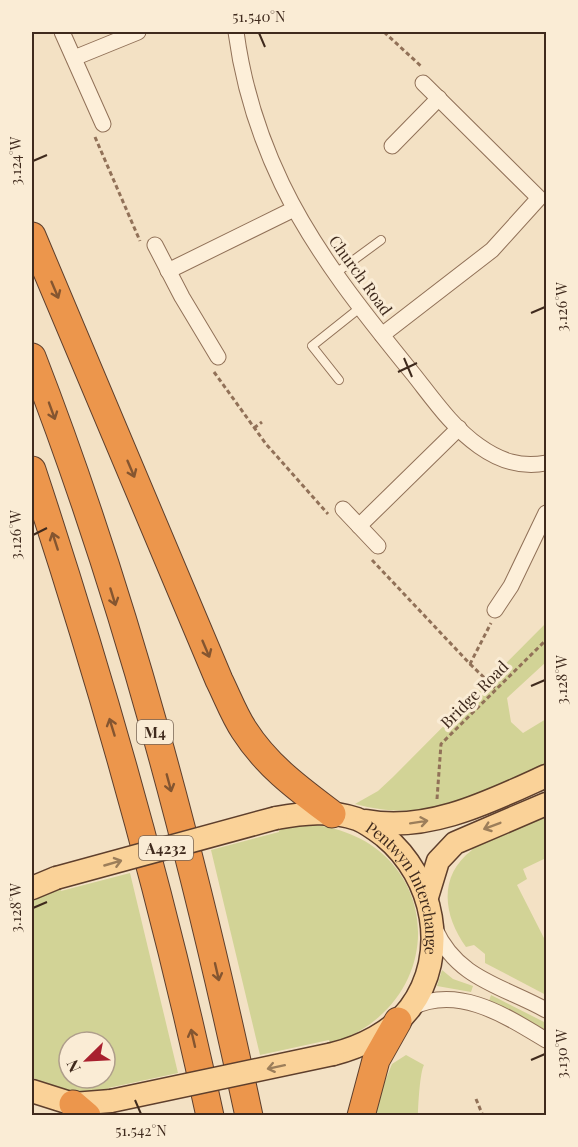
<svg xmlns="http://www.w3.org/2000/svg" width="578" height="1147" font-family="'Playfair Display',serif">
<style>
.green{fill:#d2d396;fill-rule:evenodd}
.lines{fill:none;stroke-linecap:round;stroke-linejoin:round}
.lane-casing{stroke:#917158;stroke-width:10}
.street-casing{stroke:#917158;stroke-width:17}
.primary-casing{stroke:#5e3f2c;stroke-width:25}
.highway-casing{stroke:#5e3f2c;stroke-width:29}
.path{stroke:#917158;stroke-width:3;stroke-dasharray:4.5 3;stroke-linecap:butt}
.lane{stroke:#fdefd9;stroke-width:8}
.street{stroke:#fdefd9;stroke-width:15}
.primary{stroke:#fad298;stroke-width:22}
.highway{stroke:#ec964c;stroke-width:27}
.primary-bridge-casing{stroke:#5e3f2c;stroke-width:25;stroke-linecap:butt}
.primary-bridge{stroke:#fad298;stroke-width:22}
.oneway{stroke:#845530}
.oneway2{stroke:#9c7e5a}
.ticks{fill:none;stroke:#3f2a1d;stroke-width:2}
.labels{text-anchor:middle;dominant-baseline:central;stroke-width:6;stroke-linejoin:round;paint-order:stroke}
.shield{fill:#faecd5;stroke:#776454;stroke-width:1.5}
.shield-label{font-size:15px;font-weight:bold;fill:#3f2a1d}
.street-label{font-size:16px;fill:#3f2a1d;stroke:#faecd5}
.neatline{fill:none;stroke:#3f2a1d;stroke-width:2}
.ticks-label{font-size:15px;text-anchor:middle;fill:#3f2a1d}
</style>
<rect width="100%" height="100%" fill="#f3e1c4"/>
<g class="green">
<path d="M546,623V662L507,698L511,722L523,733L546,719V765C481,795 428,824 355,804L378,791L393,777Z"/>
<path d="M546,815V858L523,869L527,879L517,885L546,942V995L485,963V954L474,945L466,947C443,915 438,876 472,850L470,846Z"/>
<path d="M316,825C445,843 454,1004 330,1044L329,1040L260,1055L211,850L279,832V829Z"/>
<path d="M130,873L178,1073L108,1088V1091C81,1093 55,1092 32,1077V901L60,888L61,891ZM69,1042H105V1078H69Z"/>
<path d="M442,970L453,979L473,986L471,992L437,986Z"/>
<path d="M491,995L546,1023V1030L489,1001Z"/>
<path d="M406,1055L424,1065C420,1071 418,1107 418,1115L371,1116L392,1064Z"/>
</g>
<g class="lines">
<g class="lane-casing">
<g id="lane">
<path d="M336,273L381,240"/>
<path d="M339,380L312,346L361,307"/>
</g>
</g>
<g class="street-casing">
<g id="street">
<path d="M62,32L103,124"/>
<path d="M236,32C243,84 259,136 282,184C315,253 366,316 414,375C433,399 453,428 479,446C500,461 521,468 546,463"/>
<path d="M74,58L138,32"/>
<path d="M392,146L439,98"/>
<path d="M155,245L182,297L218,357"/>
<path d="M168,271L294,209"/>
<path d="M382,335L492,250L539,198L423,83"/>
<path d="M343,509L378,546"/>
<path d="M359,526L459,428"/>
<path d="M495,610L511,586L546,513"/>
<path d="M435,929C457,979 503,986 546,1010"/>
<path d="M411,1008C458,984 506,1016 546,1040"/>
</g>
</g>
<g class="primary-casing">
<g id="primary">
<path id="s1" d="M276,818C303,813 331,810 357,819C367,823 376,830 384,836C434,877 450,954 410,1008C392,1032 361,1047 333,1054"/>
<path d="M366,821C428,833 491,801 546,776"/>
<path d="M32,888L56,878"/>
<path d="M427,897L438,861L455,843L546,804"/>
<path d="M32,1091L73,1104L111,1101"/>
</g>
</g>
<g class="highway-casing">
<g id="highway">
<path d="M32,236L219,680C227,696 234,715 244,730C267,766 299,789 332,814"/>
<path d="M32,357C127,602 194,859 249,1116"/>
<path d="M32,470C102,682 163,897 210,1116"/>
<path d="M73,1104L87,1116"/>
<path d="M361,1116L376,1060L398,1021"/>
</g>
</g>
<g class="path">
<path d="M384,32L422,67"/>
<path d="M95,137L140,241"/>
<path d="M214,372L266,444L328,514"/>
<path d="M254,428L262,422"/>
<path d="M372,560L470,664L491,623"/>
<path d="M470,664L496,689"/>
<path d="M437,799L441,744L546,640"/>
<path d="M476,1099L483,1116"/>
</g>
<use href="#lane" class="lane"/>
<use href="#street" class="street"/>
<use href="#primary" class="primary"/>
<use href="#highway" class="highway"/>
<g class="primary-bridge-casing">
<g id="primary-bridge">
<path d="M56,878L276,818"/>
<path d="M111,1101L333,1054"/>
</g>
</g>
<use href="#primary-bridge" class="primary-bridge"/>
</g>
<defs><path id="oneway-shaft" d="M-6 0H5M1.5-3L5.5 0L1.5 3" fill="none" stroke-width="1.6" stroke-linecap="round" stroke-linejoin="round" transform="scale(1.5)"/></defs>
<g class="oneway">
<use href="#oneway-shaft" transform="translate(55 290) rotate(67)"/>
<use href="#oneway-shaft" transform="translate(52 411) rotate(70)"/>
<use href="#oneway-shaft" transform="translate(131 469) rotate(67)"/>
<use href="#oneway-shaft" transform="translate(55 541) rotate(-108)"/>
<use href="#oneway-shaft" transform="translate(113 597) rotate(73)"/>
<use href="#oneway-shaft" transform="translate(206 649) rotate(67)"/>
<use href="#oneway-shaft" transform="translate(112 727) rotate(-107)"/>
<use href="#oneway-shaft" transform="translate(169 783) rotate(75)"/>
<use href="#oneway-shaft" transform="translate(217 972) rotate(77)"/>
<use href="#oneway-shaft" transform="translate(193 1038) rotate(-103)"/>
</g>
<g class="oneway2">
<use href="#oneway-shaft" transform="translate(419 822) rotate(-9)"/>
<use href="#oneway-shaft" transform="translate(492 826) rotate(159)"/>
<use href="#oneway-shaft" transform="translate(113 863) rotate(-16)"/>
<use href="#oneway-shaft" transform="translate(276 1067) rotate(168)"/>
</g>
<path class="ticks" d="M259,33L265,47M33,161L47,155M531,313L545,307M404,358L412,377M398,372L417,363M33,535L47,528M531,686L545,680M33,908L47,902M531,1060L545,1054M135,1100L141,1114"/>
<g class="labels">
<g class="shield">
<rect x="137" y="720" width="36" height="24" rx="4.5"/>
<rect x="139" y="836" width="54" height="24" rx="4.5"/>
</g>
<g class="shield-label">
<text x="155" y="732">M4</text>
<text x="166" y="848">A4232</text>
</g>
<g class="street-label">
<text transform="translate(361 275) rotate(54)">Church Road</text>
<text transform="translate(474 694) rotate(-45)">Bridge Road</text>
<text stroke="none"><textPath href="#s1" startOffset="171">Pentwyn Interchange</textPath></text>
</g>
</g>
<rect width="578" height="1147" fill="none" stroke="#faecd5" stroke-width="66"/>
<g transform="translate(87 1060) rotate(246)"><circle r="28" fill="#faecd5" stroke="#af9e8b" stroke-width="1.5"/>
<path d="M0-4.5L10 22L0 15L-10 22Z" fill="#a8202e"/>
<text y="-9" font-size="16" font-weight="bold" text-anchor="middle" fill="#3f2a1d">N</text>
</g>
<rect x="33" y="33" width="512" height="1081" class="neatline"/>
<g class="ticks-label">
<text x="259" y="22">51.540°N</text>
<text transform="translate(16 161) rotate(-90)" y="5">3.124°W</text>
<text transform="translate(562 307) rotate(-90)" y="5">3.126°W</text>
<text transform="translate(16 535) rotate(-90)" y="5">3.126°W</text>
<text transform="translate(562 680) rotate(-90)" y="5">3.128°W</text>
<text transform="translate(16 908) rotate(-90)" y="5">3.128°W</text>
<text transform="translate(562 1054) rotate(-90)" y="5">3.130°W</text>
<text x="141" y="1136">51.542°N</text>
</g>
</svg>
